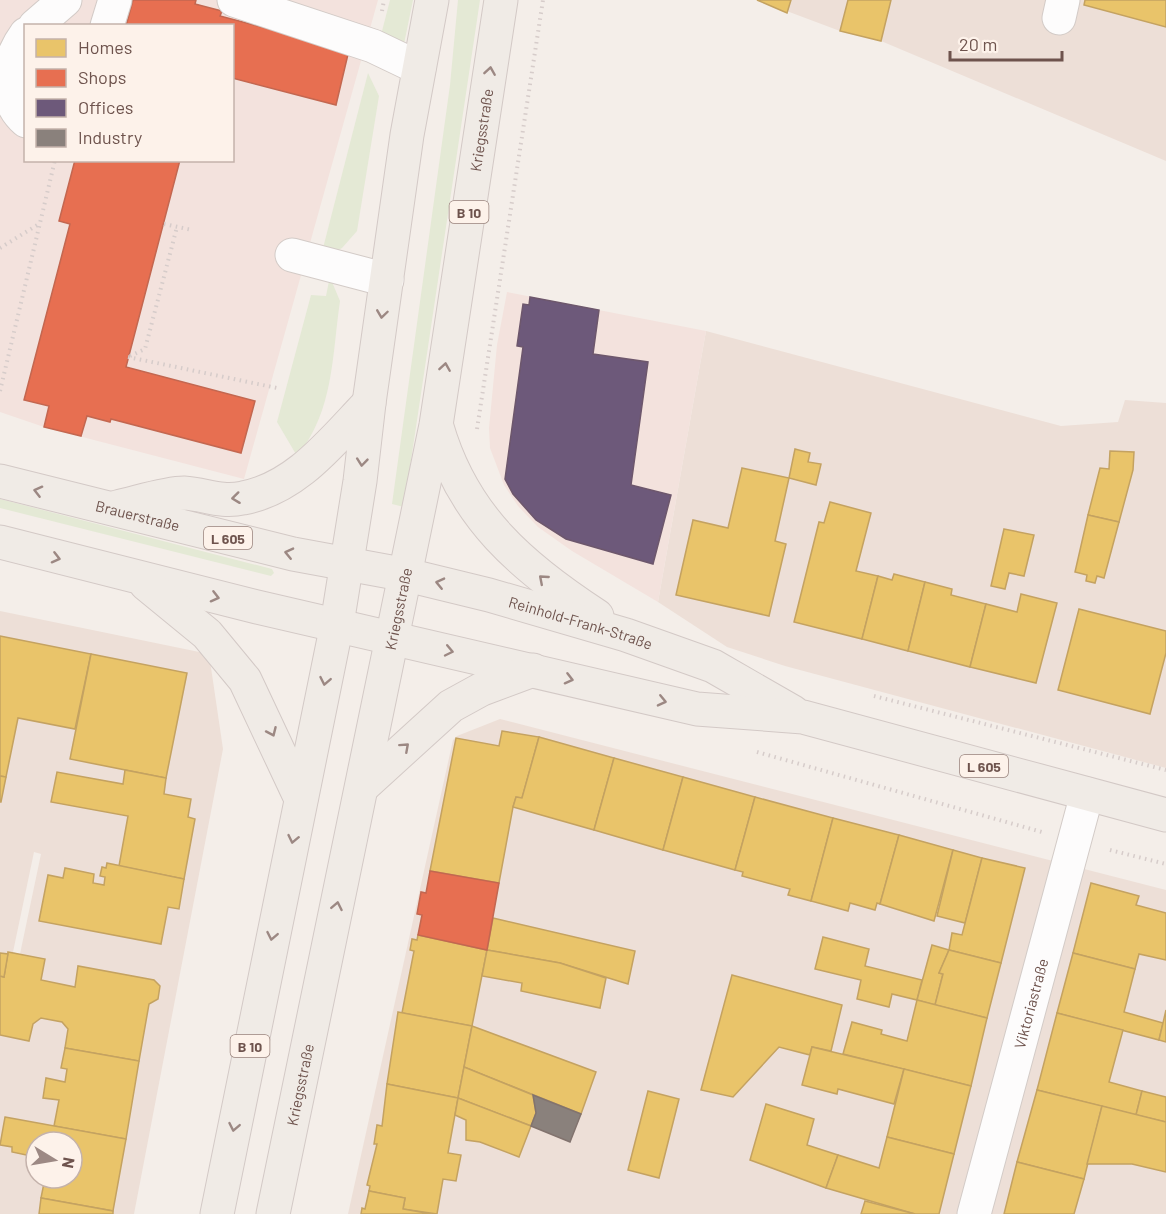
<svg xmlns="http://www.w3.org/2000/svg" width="1166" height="1214" font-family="Barlow,sans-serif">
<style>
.residential{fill:#eddfd7;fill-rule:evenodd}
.commercial{fill:#f3e2dd;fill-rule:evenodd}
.green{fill:#e4e9d5}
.homes{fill:#e9c46a;stroke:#c4a261;stroke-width:1.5}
.shops{fill:#e76f51;stroke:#c36750;stroke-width:1.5}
.offices{fill:#6d597a;stroke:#6d576c;stroke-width:1.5}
.industry{fill:#8a817c;stroke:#82736e;stroke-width:1.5}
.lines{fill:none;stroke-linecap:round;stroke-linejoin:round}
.minor-casing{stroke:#d3cbc7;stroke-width:35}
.major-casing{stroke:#d3c9c6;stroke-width:35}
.path{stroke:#d6ccca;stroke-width:4;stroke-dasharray:1.5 4.5;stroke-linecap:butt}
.minor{stroke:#fdfcfc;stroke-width:33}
.major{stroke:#f0ebe6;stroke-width:33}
.oneway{stroke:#9c8883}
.labels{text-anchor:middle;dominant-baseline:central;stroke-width:6;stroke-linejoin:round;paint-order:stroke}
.shield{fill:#fdf2ea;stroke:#99837c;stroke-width:1.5}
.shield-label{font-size:14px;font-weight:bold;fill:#6e534d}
.street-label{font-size:15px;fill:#6e534d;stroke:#fdf2ea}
</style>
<rect width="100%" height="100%" fill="#f4eee9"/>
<g class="residential">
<path d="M757,0H1166V161L881,41L840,31Z"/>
<path d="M706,331L1061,426L1118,422L1125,400L1166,403V768L785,666L727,647L658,602Z"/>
<path d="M0,611L209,654L223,749L134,1214H0ZM34,852L41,854L20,954L13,952ZM36,1142H72V1178H36Z"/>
<path d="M500,719L1166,890V1214H348L453,740L457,736Z"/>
</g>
<g class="commercial">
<path d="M0,0H378L244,479L44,427L0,412ZM26,26H232V160H26Z"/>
<path d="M507,292L706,331L658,602L572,551L538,527L518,506L504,485L490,448L489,428L497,345Z"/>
</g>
<g class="green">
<path d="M390,0H413L404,44L381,35Z"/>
<path d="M458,0H480L404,507L392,504L450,85Z"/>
<path d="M368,73L379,96L357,231L342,248L332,253L322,252Z"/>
<path d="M329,281L332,282L340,301C332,356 334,411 297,456L277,422L311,295L326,296Z"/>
<path d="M0,499L272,569L274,573L271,576L0,508Z"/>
</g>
<g class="homes">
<path d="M757,0H791L787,13Z"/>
<path d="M848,0H891L881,41L840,31Z"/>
<path d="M1085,0H1166V27L1084,5Z"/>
<path d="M795,449L810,453L808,462L821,464L816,485L789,478Z"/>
<path d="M1110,451L1134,452L1133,470L1119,522L1088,515L1100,468L1109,469Z"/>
<path d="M742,468L789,478L775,541L786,544L769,616L676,595L693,520L728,528Z"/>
<path d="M830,502L871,513L856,571L878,576L862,639L794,622L819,522L824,523Z"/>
<path d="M1088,515L1119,522L1104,578L1097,576L1095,583L1086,581L1087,575L1075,572Z"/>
<path d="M1004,529L1034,535L1024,576L1009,573L1005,589L991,586Z"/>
<path d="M894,574L925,582L908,651L862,639L878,576L892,580Z"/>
<path d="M925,582L952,589L951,595L986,604L970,667L908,651Z"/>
<path d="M1021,594L1057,603L1036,683L970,667L986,604L1017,612Z"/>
<path d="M1079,609L1166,631V653L1150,714L1058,690Z"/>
<path d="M0,636L91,654L75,729L18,718L6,777L0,776Z"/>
<path d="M91,654L187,673L166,778L70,759Z"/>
<path d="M502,731L539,737L522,798L516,797L513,807L499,883L430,871L456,738L499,746Z"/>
<path d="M539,737L614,758L594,830L513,807L516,797L522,798Z"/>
<path d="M614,758L683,777L663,850L594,830Z"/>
<path d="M125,770L166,778L164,794L191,799L188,817L195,819L184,879L119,866L128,816L51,802L57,772L123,784Z"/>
<path d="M0,776L6,777L1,802H0Z"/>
<path d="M683,777L755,797L735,870L663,850Z"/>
<path d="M755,797L833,818L811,901L788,895L790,889L742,876L743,872L735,870Z"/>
<path d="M833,818L899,835L880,904L877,903L875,910L850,903L848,911L811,901Z"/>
<path d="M899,835L953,850L934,921L880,904Z"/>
<path d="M953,850L982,858L965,923L937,916Z"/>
<path d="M982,858L1025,868L1001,963L949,950L952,933L962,935Z"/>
<path d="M107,863L184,879L179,909L168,907L161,944L39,921L48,875L63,878L65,868L94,874L93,883L104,885L105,877L100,876L102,867L106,868Z"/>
<path d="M1091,883L1139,896L1136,905L1166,913V960L1139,954L1135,969L1073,953Z"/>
<path d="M493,918L635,951L628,984L560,963L487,950Z"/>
<path d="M418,935L487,950L472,1026L402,1013L414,951L410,950L412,939L417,940Z"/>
<path d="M823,937L869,949L865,966L922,980L917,1000L892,994L889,1007L857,999L861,980L815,969Z"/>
<path d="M932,945L949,950L939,973L943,974L935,1005L917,1000Z"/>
<path d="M487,950L560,963L606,978L600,1008L521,991L522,983L482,976Z"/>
<path d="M949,950L1001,963L987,1018L935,1005L943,974L939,973Z"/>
<path d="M8,952L45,959L41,980L75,987L78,966L154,980L160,986L158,999L149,1004L139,1061L65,1048L68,1029L62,1022L41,1018L33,1024L29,1041L0,1035V976L4,977Z"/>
<path d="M0,953L8,954L4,977L0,976Z"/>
<path d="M1073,953L1135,969L1124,1012L1163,1023L1159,1040L1057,1013Z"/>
<path d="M732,975L842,1005L831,1051L812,1047L810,1055L779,1047L733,1097L701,1090Z"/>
<path d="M917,1000L987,1018L971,1086L843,1054L852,1022L882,1030L881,1034L907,1041Z"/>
<path d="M1166,1010V1042L1159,1040Z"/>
<path d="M398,1012L472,1026L458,1098L387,1084Z"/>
<path d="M1057,1013L1123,1030L1109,1082L1142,1091L1136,1115L1037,1090Z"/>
<path d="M472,1026L596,1072L581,1114L464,1067Z"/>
<path d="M812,1047L904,1069L894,1104L838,1089L837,1094L802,1085Z"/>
<path d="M65,1048L139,1061L126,1139L54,1126L59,1100L43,1098L46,1078L65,1082L67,1069L61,1068Z"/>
<path d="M464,1067L533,1095L536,1113L531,1126L458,1098Z"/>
<path d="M904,1069L971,1086L954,1154L887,1137Z"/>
<path d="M387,1084L458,1098L448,1153L461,1155L456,1181L443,1179L437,1214L403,1209L405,1198L369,1191L370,1186L367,1185L377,1144H374L377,1125L382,1126Z"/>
<path d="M1037,1090L1102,1106L1084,1179L1017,1162Z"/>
<path d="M648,1091L679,1099L659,1178L628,1170Z"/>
<path d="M1142,1091L1166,1097V1122L1136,1115Z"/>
<path d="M458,1098L531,1126L519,1157L480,1142L466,1140V1120L455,1115Z"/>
<path d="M766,1104L814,1119L807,1145L838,1155L826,1188L750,1160Z"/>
<path d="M1102,1106L1166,1122V1172L1132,1164H1087Z"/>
<path d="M5,1117L126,1139L113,1211L41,1198L45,1178H72V1142H36V1157L12,1152V1147L0,1145Z"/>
<path d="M887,1137L954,1154L939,1214H915L826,1188L838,1155L879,1168Z"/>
<path d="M1017,1162L1084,1179L1074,1214H1004Z"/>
<path d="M369,1191L405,1198L403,1209L431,1214H361L362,1208L365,1209Z"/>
<path d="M41,1198L113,1211V1214H39Z"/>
<path d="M865,1201L915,1214H861Z"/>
</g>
<g class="shops">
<path d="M133,0H196L195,4L222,11L220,16L349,50L336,105L232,78V26H126Z"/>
<path d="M75,160H180L126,367L255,401L241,453L111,419L110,422L87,416L81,436L44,427L49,406L24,400L70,224L59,221Z"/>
<path d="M430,871L499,883L487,950L418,935L422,915L417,914L421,892L426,893Z"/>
</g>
<path class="offices" d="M530,297L599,310L593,354L648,362L631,485L671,495L653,564L566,539L536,520L513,494L505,479L523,347L517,346L523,304L529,305Z"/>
<path class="industry" d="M533,1095L581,1114L570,1142L531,1126L536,1113Z"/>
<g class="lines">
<g class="minor-casing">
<g id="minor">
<path d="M234,0L373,46L419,68"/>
<path d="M1059,18L1063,0"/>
<path d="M35,26L65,0"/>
<path d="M107,26L115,0"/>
<path d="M26,34C7,60 0,98 26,121"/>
<path d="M292,255L387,280"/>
<path id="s1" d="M974,1214L1087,794"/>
</g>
</g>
<g class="major-casing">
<g id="major">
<path d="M437,427C463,517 522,567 597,616"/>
<path id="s2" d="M0,481L293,554L407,575L489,595L626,635L713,666L793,712"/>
<path d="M117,507C136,503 165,493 184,493C205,494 220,503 243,498C297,488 332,441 369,403"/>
<path d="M0,542L257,607L697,709L803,717L1166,815"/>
<path d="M146,584L207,634L245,680L301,799"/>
<path d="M362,787L451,706L482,689L533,670"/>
<path d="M217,1214L337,624L360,481L369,403L407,135L432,0"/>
<path id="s3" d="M273,1214L436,425L501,0"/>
</g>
</g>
<g class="path">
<path d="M382,11L384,0"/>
<path d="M164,224L192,230"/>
<path d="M0,248L39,224"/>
<path d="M130,356L145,349L177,227"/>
<path d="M128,357L277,388"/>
<path d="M0,391L55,160"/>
<path d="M477,429L543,0"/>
<path d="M874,696L1166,770"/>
<path d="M757,752L1042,832"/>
<path d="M1110,850L1166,864"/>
</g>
<use href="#minor" class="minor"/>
<use href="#major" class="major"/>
</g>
<defs><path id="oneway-chevron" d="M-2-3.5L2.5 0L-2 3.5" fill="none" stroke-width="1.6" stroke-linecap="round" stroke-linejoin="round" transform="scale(1.5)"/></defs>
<g class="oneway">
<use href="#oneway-chevron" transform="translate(490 71) rotate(-81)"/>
<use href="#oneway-chevron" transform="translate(382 314) rotate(98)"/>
<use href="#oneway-chevron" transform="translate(445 367) rotate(-81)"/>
<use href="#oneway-chevron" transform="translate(362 462) rotate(96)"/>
<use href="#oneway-chevron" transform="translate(38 491) rotate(-166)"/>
<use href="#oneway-chevron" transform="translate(236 498) rotate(173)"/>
<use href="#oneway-chevron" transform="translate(289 553) rotate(-167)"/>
<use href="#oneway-chevron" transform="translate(56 558) rotate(14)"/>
<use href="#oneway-chevron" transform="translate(543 579) rotate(-139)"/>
<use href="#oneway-chevron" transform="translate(440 583) rotate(-167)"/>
<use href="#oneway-chevron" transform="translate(215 597) rotate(14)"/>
<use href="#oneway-chevron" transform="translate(449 651) rotate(12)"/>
<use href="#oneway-chevron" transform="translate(569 679) rotate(14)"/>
<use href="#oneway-chevron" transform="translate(325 681) rotate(101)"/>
<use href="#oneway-chevron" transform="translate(662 701) rotate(13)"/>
<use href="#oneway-chevron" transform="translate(272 732) rotate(66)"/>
<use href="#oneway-chevron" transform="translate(405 747) rotate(-42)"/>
<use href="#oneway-chevron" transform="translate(293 839) rotate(102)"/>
<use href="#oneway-chevron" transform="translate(337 906) rotate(-79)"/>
<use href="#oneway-chevron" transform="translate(272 936) rotate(101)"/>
<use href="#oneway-chevron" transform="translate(234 1127) rotate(101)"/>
</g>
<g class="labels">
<g class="shield">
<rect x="449.5" y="201" width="39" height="22" rx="4.5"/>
<rect x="204" y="527" width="48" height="22" rx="4.5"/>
<rect x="960" y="755" width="48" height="22" rx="4.5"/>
<rect x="230.5" y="1035" width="39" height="22" rx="4.5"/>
</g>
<g class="shield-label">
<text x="469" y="212">B 10</text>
<text x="228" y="538">L 605</text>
<text x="984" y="766">L 605</text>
<text x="250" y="1046">B 10</text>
</g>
<g class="street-label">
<text stroke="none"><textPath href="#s3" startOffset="1104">Kriegsstraße</textPath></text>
<text stroke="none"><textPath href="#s2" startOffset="142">Brauerstraße</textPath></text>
<text stroke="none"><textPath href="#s3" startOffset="618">Kriegsstraße</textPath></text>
<text stroke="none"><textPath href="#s2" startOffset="598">Reinhold-Frank-Straße</textPath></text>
<text stroke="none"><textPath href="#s1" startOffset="218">Viktoriastraße</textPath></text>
<text stroke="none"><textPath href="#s3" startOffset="132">Kriegsstraße</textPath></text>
</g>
</g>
<rect x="24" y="24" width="210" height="138" fill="#fdf2ea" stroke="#c4b2ab" stroke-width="1.5"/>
<rect x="36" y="39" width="30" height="18" fill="#e9c46a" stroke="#c4b2ab" stroke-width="1.5"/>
<text x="78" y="54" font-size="18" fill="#6e534d">Homes</text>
<rect x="36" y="69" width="30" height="18" fill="#e76f51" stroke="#c4b2ab" stroke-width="1.5"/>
<text x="78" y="84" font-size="18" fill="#6e534d">Shops</text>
<rect x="36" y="99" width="30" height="18" fill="#6d597a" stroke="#c4b2ab" stroke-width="1.5"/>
<text x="78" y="114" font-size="18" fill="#6e534d">Offices</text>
<rect x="36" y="129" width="30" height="18" fill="#8a817c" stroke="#c4b2ab" stroke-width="1.5"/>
<text x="78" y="144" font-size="18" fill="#6e534d">Industry</text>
<g transform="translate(54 1160) rotate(101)"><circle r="28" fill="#fdf2ea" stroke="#c4b2ab" stroke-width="1.5"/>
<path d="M0-4.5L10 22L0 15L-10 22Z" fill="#9d8984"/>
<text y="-9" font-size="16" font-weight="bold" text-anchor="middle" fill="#6e534d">N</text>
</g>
<path d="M950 51v9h112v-9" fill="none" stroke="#6e534d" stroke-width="3"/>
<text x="959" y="51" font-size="18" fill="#6e534d" stroke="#fdf2ea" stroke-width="4.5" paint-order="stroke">20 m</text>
</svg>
